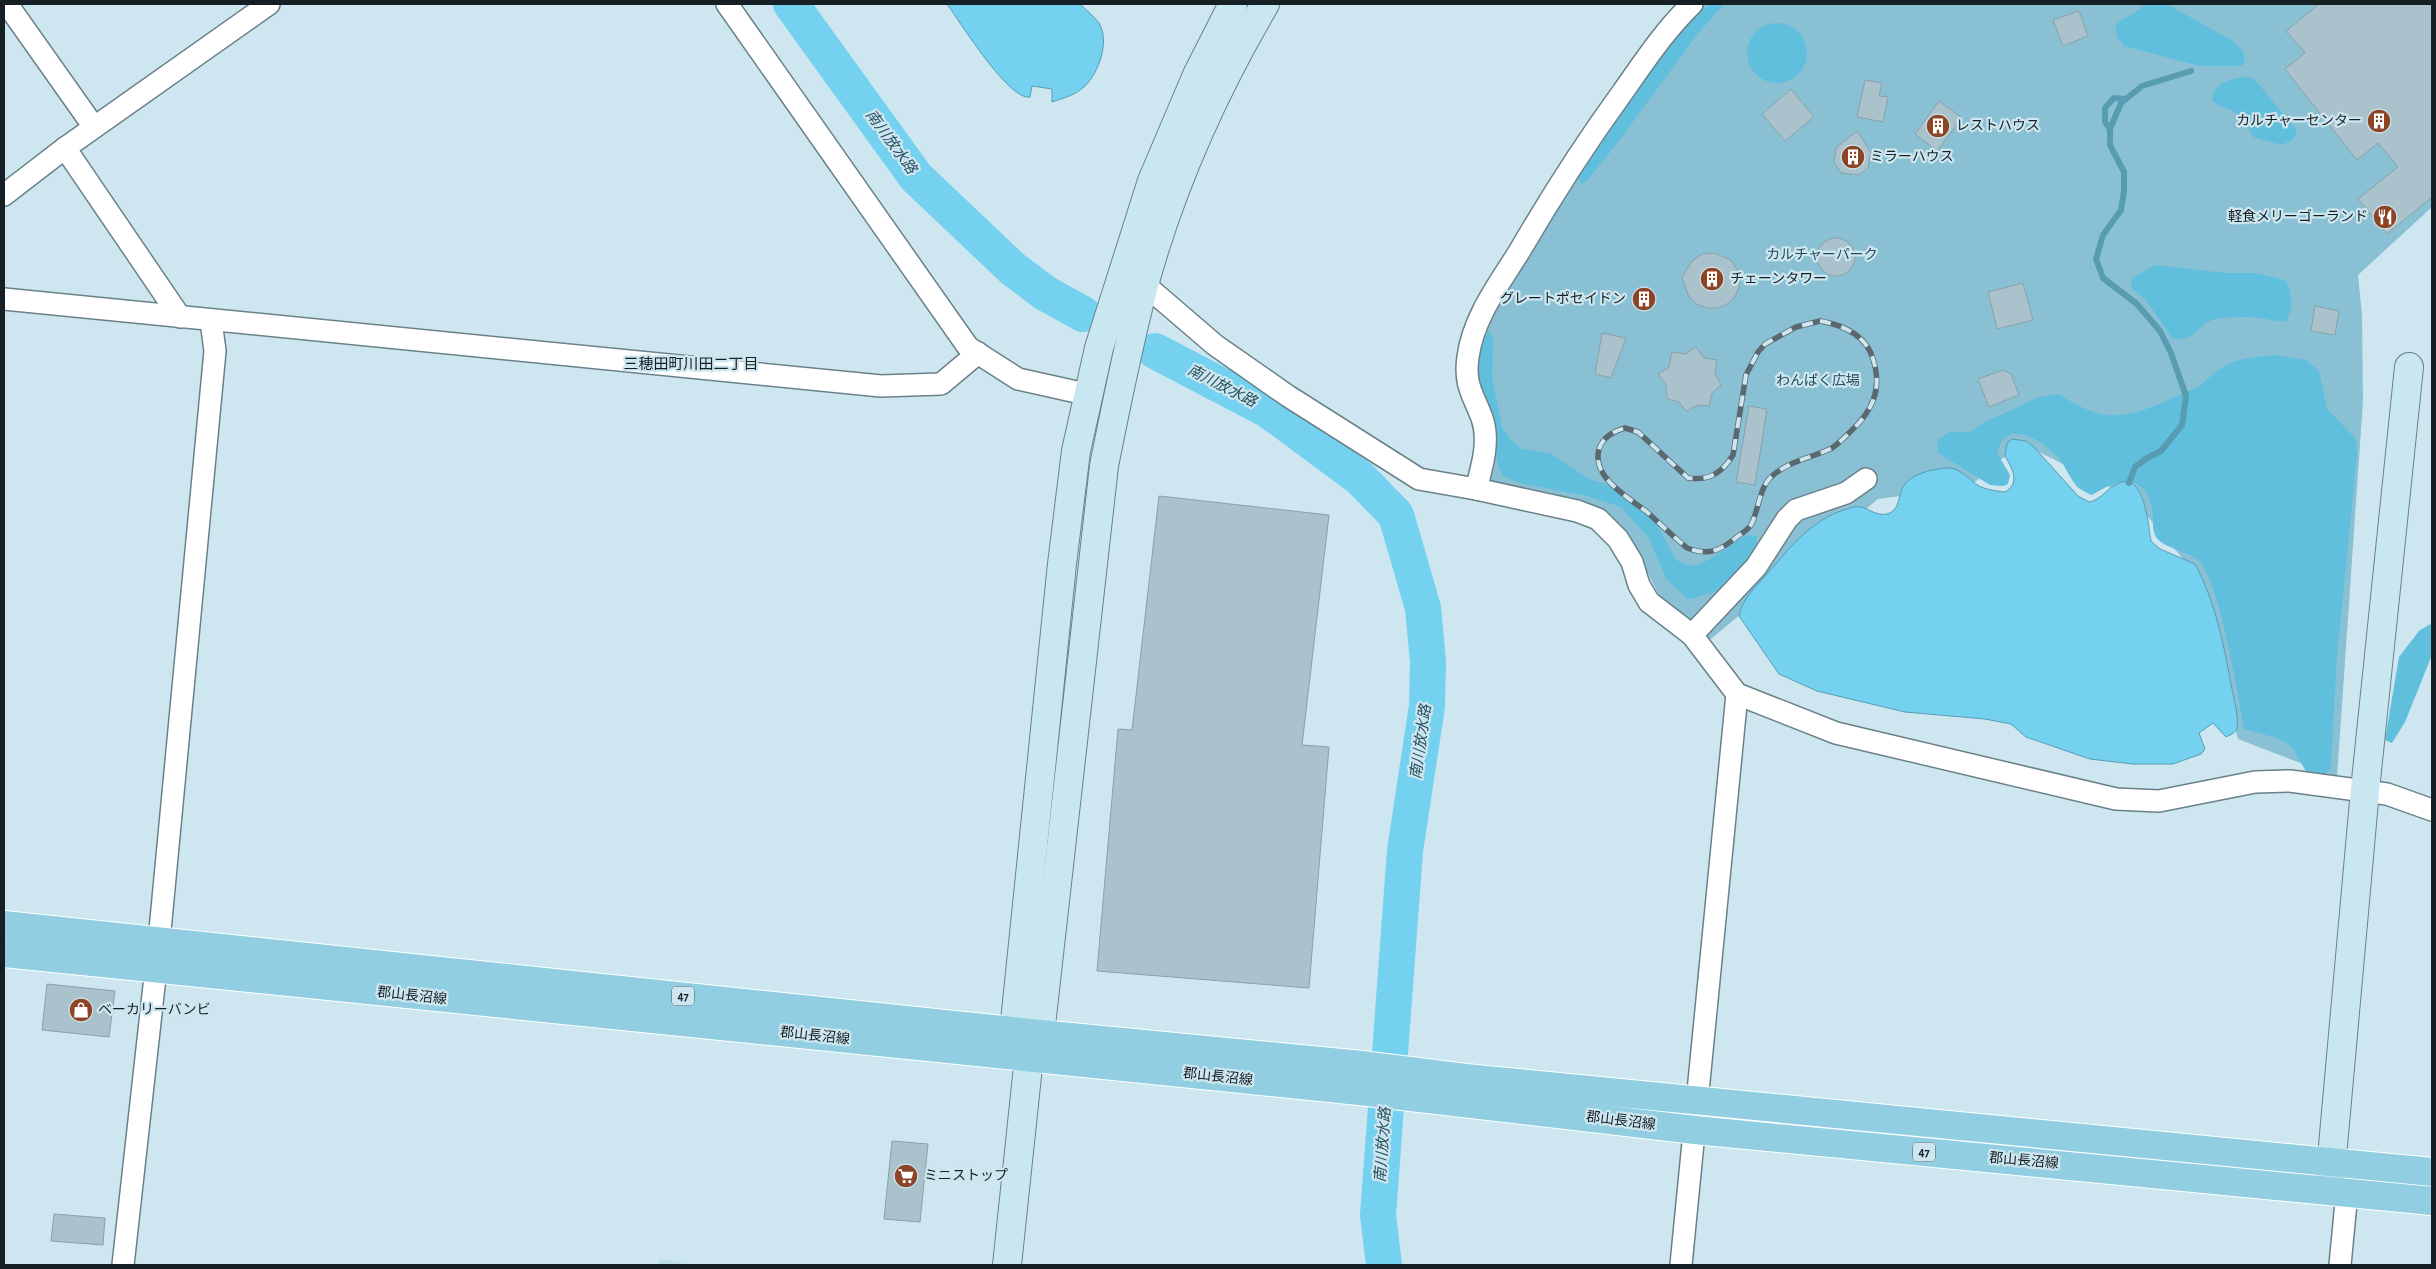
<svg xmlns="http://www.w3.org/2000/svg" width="2436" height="1269" font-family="'Alegreya Sans','Noto Sans JP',sans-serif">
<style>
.built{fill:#bbddea}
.green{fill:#89c0d4}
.forest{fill:#61bfde}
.water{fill:#74d1f0;stroke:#589cb2}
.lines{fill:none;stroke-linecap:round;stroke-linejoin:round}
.stream{stroke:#589cb2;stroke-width:6}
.river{stroke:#74d1f0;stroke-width:36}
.building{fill:#a9c2cb;stroke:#89a1a9}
.street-casing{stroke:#6a818a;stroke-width:24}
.secondary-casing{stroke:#6a818a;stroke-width:30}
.primary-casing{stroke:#fff;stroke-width:30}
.street{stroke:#fff;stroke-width:21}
.secondary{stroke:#c8e7f1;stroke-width:28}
.primary{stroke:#91cee2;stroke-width:28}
.rail-casing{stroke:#5a696f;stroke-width:5.5}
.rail{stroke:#cde6ef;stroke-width:4;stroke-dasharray:11;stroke-linecap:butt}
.labels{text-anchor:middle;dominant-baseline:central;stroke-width:4.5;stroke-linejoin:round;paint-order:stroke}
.shield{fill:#cde6ef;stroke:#4d5b60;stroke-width:1}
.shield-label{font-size:12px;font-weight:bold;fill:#161f23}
.poi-label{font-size:14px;fill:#161f23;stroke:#cde6ef;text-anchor:start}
.park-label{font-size:14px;fill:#234c5a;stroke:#cde6ef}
.street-label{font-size:14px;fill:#161f23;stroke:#cde6ef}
.water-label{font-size:15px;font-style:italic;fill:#264f5d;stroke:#cde6ef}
.neighbourhood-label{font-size:15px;fill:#161f23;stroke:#cde6ef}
</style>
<rect width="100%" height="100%" fill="#cde6ef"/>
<path class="built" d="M660,1259L692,1265H658Z"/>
<path class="green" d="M1701,4H2432V207L2358,275L2362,315L2363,401L2337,777L2238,739L2194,572L2133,499L2021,443L1969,487L1878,499L1711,639L1665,606L1634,547L1490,482V430L1473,377L1487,311L1525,249Z"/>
<g class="forest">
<path d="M1710,4H1724L1700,31L1621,138L1588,180L1581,184L1578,175L1584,162L1681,27Z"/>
<path d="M2145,4H2167L2231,40L2243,51L2245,60L2242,66H2200L2124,46L2117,37L2115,26C2124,16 2136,14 2145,4Z"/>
<circle cx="1777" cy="53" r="30"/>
<path d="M2244,77L2252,78L2257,82L2297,131L2294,139L2282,145L2255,138C2248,129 2243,118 2234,112C2225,107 2219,107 2212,100C2215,82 2228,80 2244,77Z"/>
<path d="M2155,265L2226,273H2255L2285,280C2293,292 2294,309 2286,321C2274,322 2270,319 2260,318C2249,316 2223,317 2213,320C2195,326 2196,343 2172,338L2146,300L2131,287L2132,278Z"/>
<path d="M1489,331L1493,340L1492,378L1502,427L1511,440L1520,448L1551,454L1589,479L1612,486L1638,509L1649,515L1659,527L1675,559L1684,564L1695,566L1710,559L1741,538L1748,535L1757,536C1757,547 1754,553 1749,562C1735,588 1715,593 1688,599L1667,580L1648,537L1621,507L1587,496L1519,483L1503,476L1498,465L1477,364L1483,339Z"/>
<path d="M2276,355L2306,360L2319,371L2327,409L2356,439L2357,454L2337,656L2331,767L2326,775H2308L2292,747L2280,739L2244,729C2238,696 2220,582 2199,561C2188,551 2163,548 2156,537C2151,528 2154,518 2152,508C2151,501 2147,492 2142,488C2124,472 2108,487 2091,495C2086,492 2078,489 2075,484C2068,475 2064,463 2056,455C2039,438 2005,418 1997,453L2010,475L2008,484L2003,486L1990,485L1938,453L1937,440L1949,432H1970L1983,423L2039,397L2059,394C2099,421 2122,421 2166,401C2176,396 2187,392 2197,387C2208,380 2217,369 2228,364C2243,357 2260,357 2276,355Z"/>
<path d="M2432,623V655L2405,722L2392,743L2385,740L2399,657L2419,631Z"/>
</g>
<g class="water">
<path d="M947,4H1080C1086,10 1094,16 1099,23C1110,41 1099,73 1084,87C1075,95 1064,98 1052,102V89L1032,86L1030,97C1009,101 960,22 947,4Z"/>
<path d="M2012,439L2026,441L2033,446L2078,496L2089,502C2100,500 2105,491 2115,485C2145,467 2148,526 2151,541L2160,549L2195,564C2216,603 2224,646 2232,689C2234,701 2239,716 2237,728C2236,733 2230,735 2226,737L2213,723L2199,733L2205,749L2201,754L2173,764H2133L2090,759L2026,737L2011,724L1985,719L1905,712L1817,691L1779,674L1739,616C1742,599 1755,588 1766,575C1793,545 1812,517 1854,507C1867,504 1875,519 1890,513C1900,508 1898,496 1903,487C1910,474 1932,469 1947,468C1960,467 1969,480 1979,486C1987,490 1997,491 2005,492C2021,483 2012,468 2005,456L2007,443Z"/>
</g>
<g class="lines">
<g class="stream">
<path d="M2110,129L2105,122V108L2114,98L2125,99"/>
<path d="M2129,483L2135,467L2147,458L2161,451L2182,425L2186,396L2171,353L2160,331L2137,304L2103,278L2096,259L2103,235L2121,210L2124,191V172L2110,145V129L2121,103L2142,86L2191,71"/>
</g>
<g class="river">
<path d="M791,4L916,177L1013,269L1045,293L1083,314"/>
<path d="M1155,351L1268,410L1360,478L1396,515L1423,608L1428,662L1427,706L1405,851L1378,1215L1384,1265"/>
</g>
</g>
<g class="building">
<path d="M2319,4H2432V197L2387,234L2358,199L2398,167L2378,143L2357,160L2285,69L2305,53L2286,31Z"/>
<path d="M2079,11L2088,36L2063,46L2053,20Z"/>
<path d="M1865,80L1882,83L1879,96L1888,97L1883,122L1857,117Z"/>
<path d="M1791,89L1814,117L1785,141L1762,114Z"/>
<path d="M1939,101L1962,118L1937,151L1915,134Z"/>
<path d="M1857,131L1871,152L1868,168L1859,175L1841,173L1834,162L1836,148Z"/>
<circle cx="1836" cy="257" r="19"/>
<path d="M1714,253L1731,260L1740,275V284L1736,295L1729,303L1719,308H1707L1696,304L1688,295L1682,277L1692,261L1702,254Z"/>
<path d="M2023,283L2033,320L1997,329L1988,292Z"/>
<path d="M2315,306L2339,311L2335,335L2311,331Z"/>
<path d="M1602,333L1626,338L1611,378L1595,374Z"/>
<path d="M1696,347L1704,358L1717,360L1715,373L1721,385L1712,393L1709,406L1699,405L1686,411L1679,402L1667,399L1666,385L1658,374L1669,367L1672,352L1685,354Z"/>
<path d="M2003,370L2011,374L2019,395L1989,407L1978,379Z"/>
<path d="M1749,406L1767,409L1755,485L1736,482Z"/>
<path d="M1159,496L1329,515L1302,745L1329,747L1309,988L1097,971L1118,729L1132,730Z"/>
<path d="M47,984L115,991L109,1037L42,1030Z"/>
<path d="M892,1141L928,1144L920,1222L884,1219Z"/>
<path d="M54,1214L105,1218L103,1245L51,1241Z"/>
</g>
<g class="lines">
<g class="street-casing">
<g id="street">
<path d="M7,4L94,127"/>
<path d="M727,4L968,347L1018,379L1090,395"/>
<path d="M65,148L180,317"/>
<path d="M4,195L65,148L269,4"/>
<path d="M1144,284L1215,345L1288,396L1419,479L1476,489C1482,467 1490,441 1482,418C1473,394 1464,385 1468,357C1473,318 1499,284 1519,252C1551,197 1585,144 1622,93C1644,62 1665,30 1692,4"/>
<path d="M4,299L881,386L941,384L978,353"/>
<path d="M1476,489L1577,511L1598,519L1618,539L1632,562L1639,585L1649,602L1692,635L1737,694L1836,733L2116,799L2159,801L2255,782L2290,781L2387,794L2432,810"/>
<path d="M1692,635L1756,567L1787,519L1796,510L1846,493L1866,479"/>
<path d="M123,1265L159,941L215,351L211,321"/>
<path d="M1681,1265L1737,694"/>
<path d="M2340,1265L2347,1192"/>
</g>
</g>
<g class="secondary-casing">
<g id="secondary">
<path d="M1026,1052L1014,1031L1062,564L1076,451L1099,348L1152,181L1197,75L1233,4"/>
<path d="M2329,1190L2365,790L2409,367"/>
<path d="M1007,1265L1029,1057L1040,1034L1104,466C1116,406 1128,345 1144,285C1171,187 1214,91 1265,4"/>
</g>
</g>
<g class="primary-casing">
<g id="primary">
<path d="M4,925L1040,1034L1362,1065L1466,1078L2432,1172"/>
<path d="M4,953L1359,1091L1695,1130L2432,1201"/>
</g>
</g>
<use href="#street" class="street"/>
<use href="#secondary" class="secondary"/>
<use href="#primary" class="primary"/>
<g class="rail-casing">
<path id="rail" d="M1820,321C1843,325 1866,335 1873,359C1883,390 1872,412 1849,433C1844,438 1838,444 1832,448C1812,458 1787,461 1770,478C1760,488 1758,510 1752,523C1749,529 1743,533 1738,536C1720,551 1709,556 1687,548C1673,536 1660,524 1647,512C1628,497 1591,477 1599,449C1603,437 1614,431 1625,428L1638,432L1688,478C1709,481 1722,473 1733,455L1746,375L1758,352L1765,344L1796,327Z"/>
</g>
<use href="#rail" class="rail"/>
</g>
<defs>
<g id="building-disc" transform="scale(1.25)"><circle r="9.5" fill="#8c4425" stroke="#cde6ef"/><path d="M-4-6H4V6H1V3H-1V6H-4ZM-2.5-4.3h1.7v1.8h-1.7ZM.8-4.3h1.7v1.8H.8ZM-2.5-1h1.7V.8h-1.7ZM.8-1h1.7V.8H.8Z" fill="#fff"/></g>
<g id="restaurant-disc" transform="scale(1.25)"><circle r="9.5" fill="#8c4425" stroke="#cde6ef"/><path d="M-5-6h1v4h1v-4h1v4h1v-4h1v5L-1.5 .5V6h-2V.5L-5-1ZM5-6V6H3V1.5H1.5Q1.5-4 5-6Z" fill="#fff"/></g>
<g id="shop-disc" transform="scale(1.25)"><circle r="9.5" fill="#8c4425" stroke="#cde6ef"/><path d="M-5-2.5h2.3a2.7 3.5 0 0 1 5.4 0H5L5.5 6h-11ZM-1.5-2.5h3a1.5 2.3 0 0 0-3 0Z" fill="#fff"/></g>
<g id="supermarket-disc" transform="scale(1.25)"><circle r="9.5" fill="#8c4425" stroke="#cde6ef"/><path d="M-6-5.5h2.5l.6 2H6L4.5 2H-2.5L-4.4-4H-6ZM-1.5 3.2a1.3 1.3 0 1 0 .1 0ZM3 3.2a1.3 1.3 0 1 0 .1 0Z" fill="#fff"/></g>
</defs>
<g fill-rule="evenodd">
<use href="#building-disc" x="2379" y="121"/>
<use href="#building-disc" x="1938" y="126"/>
<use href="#building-disc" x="1853" y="157"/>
<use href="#restaurant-disc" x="2385" y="217"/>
<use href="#building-disc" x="1712" y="279"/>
<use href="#building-disc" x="1644" y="299"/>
<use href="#shop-disc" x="81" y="1010"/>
<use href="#supermarket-disc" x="906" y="1176"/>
</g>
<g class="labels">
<g class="shield">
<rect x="672" y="986.5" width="22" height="19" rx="4"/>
<rect x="1913" y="1142.5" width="22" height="19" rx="4"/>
</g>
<g class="shield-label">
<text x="683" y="996">47</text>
<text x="1924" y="1152">47</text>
</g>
<g class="poi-label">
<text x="2362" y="121" text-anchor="end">カルチャーセンター</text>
<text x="1956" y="126">レストハウス</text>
<text x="1870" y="157">ミラーハウス</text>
<text x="2368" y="217" text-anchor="end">軽食メリーゴーランド</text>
<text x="1730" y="279">チェーンタワー</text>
<text x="1626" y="299" text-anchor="end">グレートポセイドン</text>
<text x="98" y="1010">ベーカリーバンビ</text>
<text x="924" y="1176">ミニストップ</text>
</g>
<g class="park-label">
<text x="1822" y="255">カルチャーパーク</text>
<text x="1818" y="381">わんぱく広場</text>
</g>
<g class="street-label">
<text transform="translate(412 996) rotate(6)">郡山長沼線</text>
<text transform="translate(815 1036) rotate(6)">郡山長沼線</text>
<text transform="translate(1218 1077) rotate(6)">郡山長沼線</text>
<text transform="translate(1621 1121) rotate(7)">郡山長沼線</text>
<text transform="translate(2024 1161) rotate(5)">郡山長沼線</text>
</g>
<g class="water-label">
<text transform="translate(891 142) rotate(54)">南川放水路</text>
<text transform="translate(1222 386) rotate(27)">南川放水路</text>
<text transform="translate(1421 742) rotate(-82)">南川放水路</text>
<text transform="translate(1383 1145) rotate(-86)">南川放水路</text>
</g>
<g class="neighbourhood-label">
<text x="691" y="364">三穂田町川田二丁目</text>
</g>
</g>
<rect width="2436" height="1269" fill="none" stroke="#161f23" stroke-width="10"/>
</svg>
